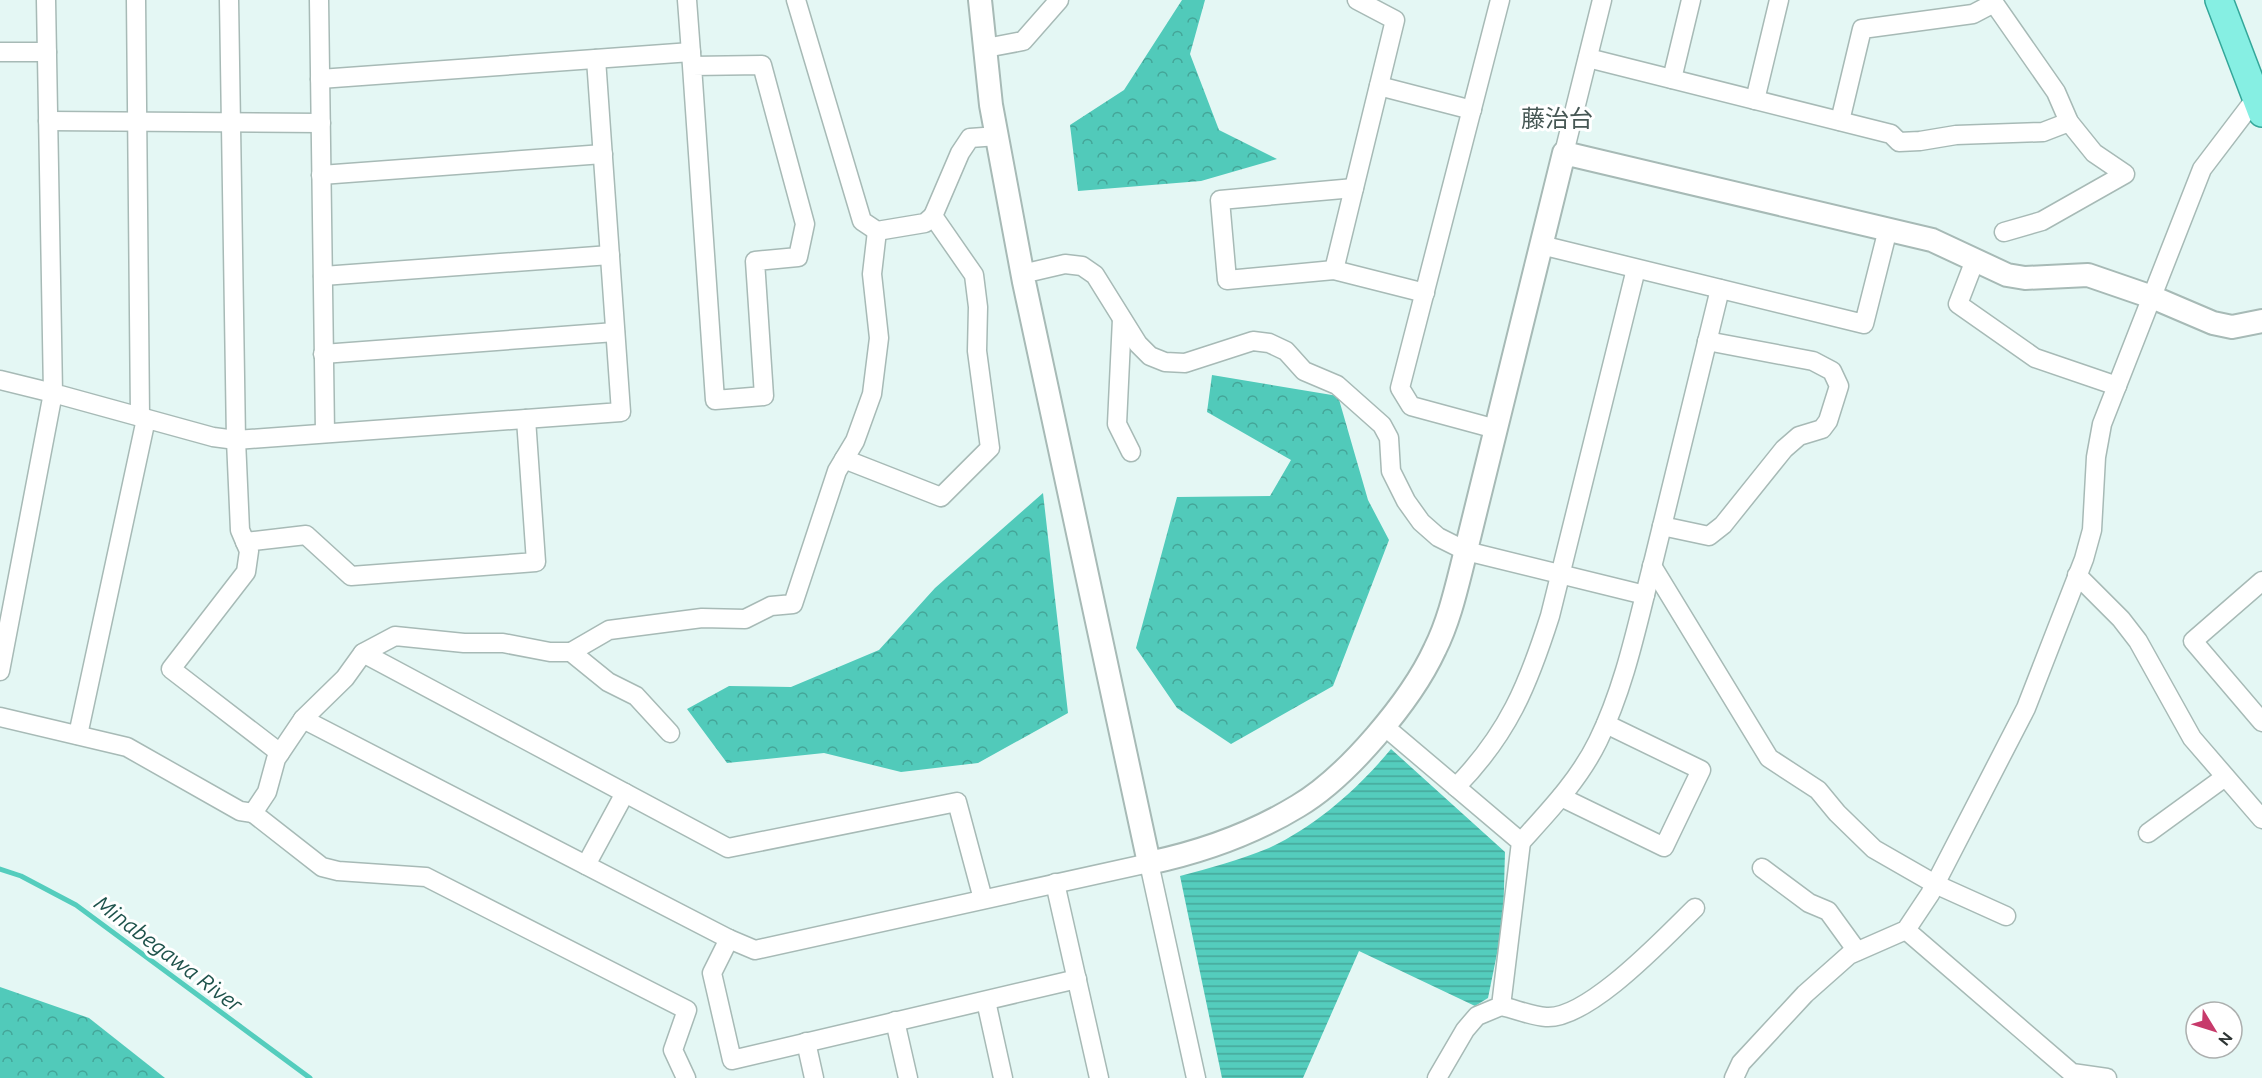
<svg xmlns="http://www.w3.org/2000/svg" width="2262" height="1078" font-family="Ubuntu,'Noto Sans JP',sans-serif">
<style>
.forest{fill:url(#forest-crowns)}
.water{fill:url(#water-rules)}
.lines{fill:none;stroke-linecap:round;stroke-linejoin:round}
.stream{stroke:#54cdbd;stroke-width:5}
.minor-casing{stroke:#a7bab6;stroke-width:21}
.tertiary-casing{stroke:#a7bab6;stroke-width:26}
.primary-casing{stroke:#34a79a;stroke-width:30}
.minor{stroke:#fff;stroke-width:18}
.tertiary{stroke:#fff;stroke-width:22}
.primary{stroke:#86efe3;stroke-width:27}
.labels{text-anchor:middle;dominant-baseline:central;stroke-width:6;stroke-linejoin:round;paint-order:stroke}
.water-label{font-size:22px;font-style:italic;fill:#1f534c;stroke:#fff}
.quarter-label{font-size:24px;fill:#465754;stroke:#fff}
</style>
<defs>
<pattern id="forest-crowns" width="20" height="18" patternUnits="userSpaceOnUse" patternTransform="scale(1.5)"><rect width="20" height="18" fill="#51caba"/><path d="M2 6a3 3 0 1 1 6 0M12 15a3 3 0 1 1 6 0" fill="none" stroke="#44a598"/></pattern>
<pattern id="water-rules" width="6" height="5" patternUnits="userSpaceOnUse" patternTransform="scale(1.5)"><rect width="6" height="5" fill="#54cdbd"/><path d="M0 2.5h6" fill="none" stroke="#46a79a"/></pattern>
</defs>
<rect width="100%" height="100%" fill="#e4f7f4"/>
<g class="forest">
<path d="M1182,0H1205L1190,54L1219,130L1277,159L1201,181L1078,191L1070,125L1124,90Z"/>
<path d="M1212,375L1338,396L1368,500L1389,540L1333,686L1231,744L1177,708L1136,648L1177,497L1270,496L1291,460L1207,412Z"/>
<path d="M1043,493L1068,713L978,763L901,772L824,753L727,763L687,709L729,686L791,687L879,650L935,588Z"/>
<path d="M0,987L89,1018L165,1078H0Z"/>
</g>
<path class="water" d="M1391,749L1505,852L1503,924L1488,998L1475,1006L1359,951L1303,1078H1222L1180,876C1210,868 1240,860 1269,848C1316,826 1358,789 1391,749Z"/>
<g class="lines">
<path class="stream" d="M0,869L21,876L76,905L310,1078"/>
<g class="minor-casing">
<g id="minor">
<path d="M46,0L53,393L213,437L236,440L621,412L596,59"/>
<path d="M136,0L140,417"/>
<path d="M229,0L236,440L240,530L249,551L246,572L171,669L280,753"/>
<path d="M319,0L325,433"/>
<path d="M687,0L692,66L715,400L764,396L755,261L798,257L805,224L762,65L692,66"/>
<path d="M796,0L862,221L877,231L925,223L933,216"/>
<path d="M986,48L1023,41L1059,0"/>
<path d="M0,52H47"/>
<path d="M1588,58L1891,134L1899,142L1920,141L1956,135L2043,132L2069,122"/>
<path d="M320,79L691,52"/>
<path d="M1672,79L1691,0"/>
<path d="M1379,86L1472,110"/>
<path d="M1755,100L1779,0"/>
<path d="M48,121L321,123"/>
<path d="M1840,121L1862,29L1973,14L1994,3L2056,92L2069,122L2094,153L2125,174L2042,221L2004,232"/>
<path d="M1564,153L1602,0"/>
<path d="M321,175L603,154"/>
<path d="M1354,188L1220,200L1227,280L1334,270L1425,293"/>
<path d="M1541,245L1864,324L1888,229"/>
<path d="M1975,260L1958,304L2035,358L2117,386"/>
<path d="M1334,270L1395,20L1357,0"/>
<path d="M1022,274L1065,264L1082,266L1095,275L1138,344L1150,356L1165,362L1185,363L1253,341L1269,343L1286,351L1304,371L1337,385L1382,425L1389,438L1391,471L1406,501L1421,522L1438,537L1466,551L1645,595"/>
<path d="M323,276L610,255"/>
<path d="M1122,319L1117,424L1131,452"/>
<path d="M323,354L615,332"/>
<path d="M0,380L53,393L0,671"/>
<path d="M1496,429L1411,406L1400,388L1500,0"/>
<path d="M844,459L941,497L990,448L977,351L978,307L974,275L933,216L960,153L970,138L998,136"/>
<path d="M1662,526L1709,536L1723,525L1784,449L1799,436L1822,429L1828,421L1839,386L1832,371L1813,361L1707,341"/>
<path d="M245,542L306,535L351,576L536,562L526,419"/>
<path d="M1652,566L1769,758L1818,790L1837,813L1874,849L1935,884L2006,916"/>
<path d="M2077,575L2121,619L2138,641L2192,738L2262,819"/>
<path d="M2262,581L2193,641L2262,722"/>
<path d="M571,652L609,630L702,618L745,619L771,606L793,604L837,471L855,441L872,394L879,338L872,274L877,231"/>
<path d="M363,653L728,848L957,802L983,899"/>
<path d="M0,717L127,747L240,811L253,813"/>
<path d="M303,719L729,939L755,950L1149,863L1196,1078"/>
<path d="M1384,726L1521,842L1501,1006L1477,1016L1465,1030L1437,1078"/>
<path d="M670,733L636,696L608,682L571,652H550L503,643H464L395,636L363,653L345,678L303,719L276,759L267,792L253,813L322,867L338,871L426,877L687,1010L673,1050L686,1078"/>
<path d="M78,735L146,419"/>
<path d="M1456,787C1508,734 1528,685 1550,616L1636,269"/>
<path d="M1561,797L1664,847L1701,770L1606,724"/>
<path d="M2148,833L2225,777"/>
<path d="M1521,842C1549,811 1579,780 1598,741C1626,684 1638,620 1654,559C1676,469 1698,379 1720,289"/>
<path d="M586,865L625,793"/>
<path d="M1762,868L1809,903L1828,911L1857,951"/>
<path d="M1055,883L1099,1078"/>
<path d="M1906,930L2072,1073L2107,1078"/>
<path d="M729,939L712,973L732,1060L1077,979"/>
<path d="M986,1001L1003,1078"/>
<path d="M1501,1006C1515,1009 1531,1016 1546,1017C1588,1020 1665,937 1695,908"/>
<path d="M895,1021L908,1078"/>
<path d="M806,1042L814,1078"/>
<path d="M1734,1078L1741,1063L1805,994L1849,955L1906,930L1930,894L2026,708L2084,559L2092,530L2096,457L2102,424L2202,169L2256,98"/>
</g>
</g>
<g class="tertiary-casing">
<path id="tertiary" d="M980,0L991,105L1024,282L1149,863C1201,852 1252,834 1298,806C1347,777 1411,701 1435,649C1448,623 1455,594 1462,566L1564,153L1932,240L2007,275L2025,278L2088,275L2152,297L2213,323L2232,327L2262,321"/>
</g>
<g class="primary-casing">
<path id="primary" d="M2219,0L2262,113"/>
</g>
<use href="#minor" class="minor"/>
<use href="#tertiary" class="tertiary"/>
<use href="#primary" class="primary"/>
</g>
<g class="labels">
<g class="water-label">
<text transform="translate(169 953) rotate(37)">Minabegawa River</text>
</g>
<g class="quarter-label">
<text x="1557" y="118">藤治台</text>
</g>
</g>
<g transform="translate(2214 1030) rotate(128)"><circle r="28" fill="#ffffff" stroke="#acafae" stroke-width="1.5"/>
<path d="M0-4.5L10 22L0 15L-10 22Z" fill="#c73a6b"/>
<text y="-9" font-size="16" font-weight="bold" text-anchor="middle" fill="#2f3635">N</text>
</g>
</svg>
